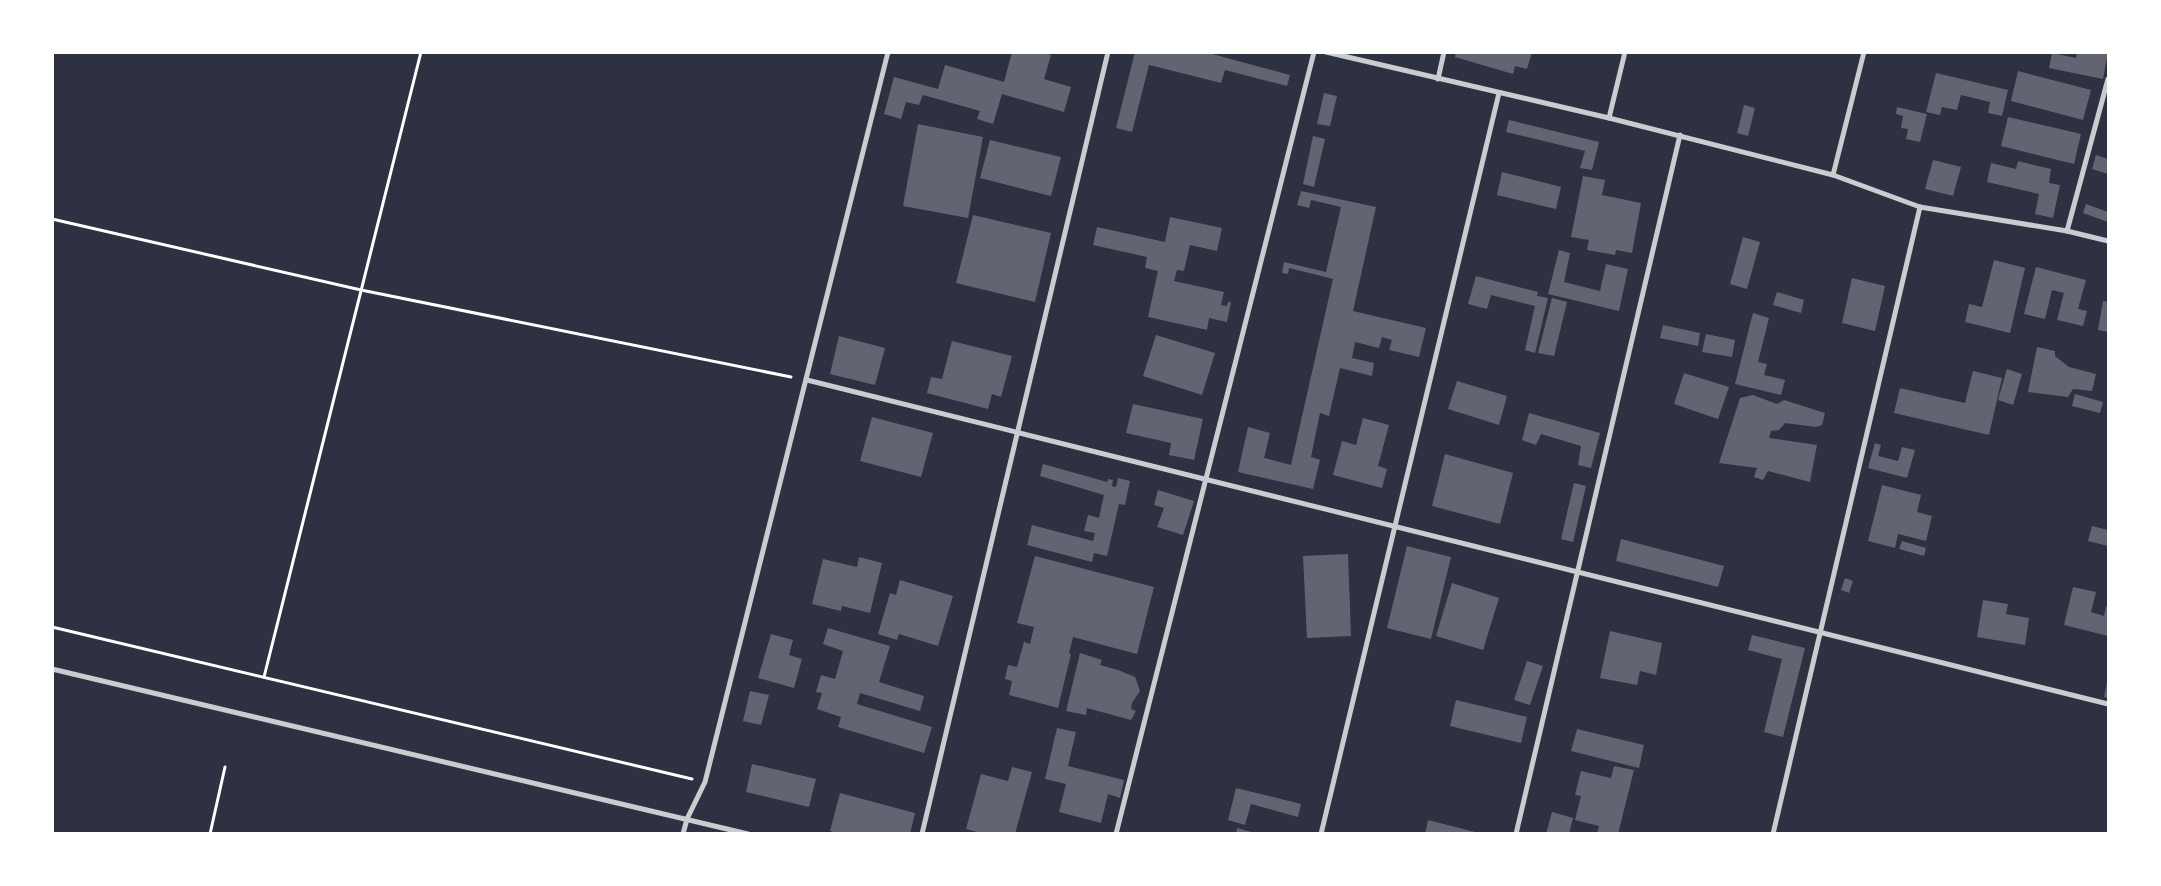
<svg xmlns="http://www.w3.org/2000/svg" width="2161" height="886" font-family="Roboto,sans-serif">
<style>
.building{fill:#626471}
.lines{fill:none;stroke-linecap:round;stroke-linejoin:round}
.path{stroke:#fff;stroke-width:3}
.minor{stroke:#caccd0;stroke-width:5}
</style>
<rect width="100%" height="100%" fill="#2d3142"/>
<g class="building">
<path d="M1012,52H1042L1051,55L1044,79L1071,87L1064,112L1002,94L993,124L977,119L980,111L923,95L919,105L906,102L901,119L884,114L894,77L938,89L945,65L1004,82Z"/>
<path d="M1135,52H1205L1290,75L1287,86L1225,70L1221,83L1149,65L1132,132L1116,128Z"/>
<path d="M1456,52H1532L1527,69L1515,66L1513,74L1455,57Z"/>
<path d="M2077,52H2108L2103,79L2049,68L2052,53L2076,58Z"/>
<path d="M2018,71L2091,90L2083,120L2011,101Z"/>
<path d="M1936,73L2008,90L2002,116L1988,113L1990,102L1961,95L1957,110L1942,107L1940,115L1926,112Z"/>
<path d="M1324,93L1337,96L1330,126L1317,124Z"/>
<path d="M1744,105L1755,108L1748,136L1737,133Z"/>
<path d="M1897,107L1927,114L1920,142L1906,139L1908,129L1901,128L1903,116L1896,114Z"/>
<path d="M2008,117L2081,134L2074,164L2001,146Z"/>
<path d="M1509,120L1599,142L1592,170L1580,168L1585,151L1506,132Z"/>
<path d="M918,124L983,137L968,218L903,206Z"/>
<path d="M1313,136L1325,139L1314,187L1303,184Z"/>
<path d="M990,140L1061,157L1051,196L980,178Z"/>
<path d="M2096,155L2108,159V174L2092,169Z"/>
<path d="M1933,160L1961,167L1953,196L1925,189Z"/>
<path d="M2018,161L2051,169L2049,183L2060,185L2053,218L2035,214L2039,194L1987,182L1991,163L2016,169Z"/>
<path d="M1502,172L1561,187L1556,209L1497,195Z"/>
<path d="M1583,176L1605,180L1602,195L1641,203L1632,253L1616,250L1615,255L1587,250L1589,240L1571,237Z"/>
<path d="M1301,191L1376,207L1353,311L1426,328L1419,357L1389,350L1392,340L1382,337L1379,348L1355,342L1352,358L1374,363L1372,376L1340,368L1329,416L1320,413L1311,457L1320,460L1313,489L1238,472L1248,427L1270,433L1264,458L1291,465L1333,279L1289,268L1288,274L1282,273L1284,262L1326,272L1341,207L1311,200L1309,208L1297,205Z"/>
<path d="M2086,204L2108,212V222L2083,213Z"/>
<path d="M973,215L1051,233L1035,302L956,283Z"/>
<path d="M1170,217L1222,228L1217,251L1190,245L1184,271L1177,270L1174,281L1224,292L1221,305L1227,306L1228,302H1231L1227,322L1209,318L1207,330L1148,317L1158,271L1145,268L1147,257L1093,245L1097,227L1165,242Z"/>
<path d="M1743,237L1760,242L1747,289L1730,284Z"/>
<path d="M1559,250L1570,253L1564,282L1600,291L1606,264L1628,269L1619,311L1548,294Z"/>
<path d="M1994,260L2025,268L2010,333L1965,322L1969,304L1982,307Z"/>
<path d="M2036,267L2086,280L2078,309L2087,311L2083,326L2057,320L2064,293L2052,290L2045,319L2024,314Z"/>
<path d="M1476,276L1538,292L1537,296L1548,298L1535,353L1525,350L1535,306L1491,295L1487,309L1468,304Z"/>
<path d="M1852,278L1885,286L1875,331L1842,323Z"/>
<path d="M1777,292L1804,300L1801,313L1773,305Z"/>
<path d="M1552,298L1567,302L1554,356L1538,353Z"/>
<path d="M2103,301L2108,302V332L2098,330Z"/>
<path d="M1753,313L1769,318L1758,362L1767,364L1764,375L1785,380L1781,395L1735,384Z"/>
<path d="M1663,325L1700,333L1698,346L1660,338Z"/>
<path d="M1706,334L1735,340L1732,357L1702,352Z"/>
<path d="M1156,335L1215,353L1202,395L1143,376Z"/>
<path d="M839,336L885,348L875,385L830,374Z"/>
<path d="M952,341L1012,356L1001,397L992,394L988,409L927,393L931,377L942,379Z"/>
<path d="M2037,347L2055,351V356L2069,367L2096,374L2092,391L2073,389L2068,397L2028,392Z"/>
<path d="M2007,369L2022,374L2013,405L1998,400Z"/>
<path d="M1973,371L2002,378L1989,435L1894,413L1900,388L1965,403Z"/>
<path d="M1684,373L1729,387L1718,419L1674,404Z"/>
<path d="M1457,381L1507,396L1499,425L1448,409Z"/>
<path d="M2075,394L2103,402L2100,413L2072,406Z"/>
<path d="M1753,395L1777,404L1784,400L1825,413L1822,425L1816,427L1785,423L1779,430L1771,431L1769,438L1817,445L1810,482L1768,471L1763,480L1754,477L1757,468L1719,463L1740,398Z"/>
<path d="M1133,404L1203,419L1194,460L1169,455L1171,443L1126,433Z"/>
<path d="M1529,413L1600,433L1591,468L1578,465L1581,446L1541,434L1536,445L1522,440Z"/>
<path d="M872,417L933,433L921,477L860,461Z"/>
<path d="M1363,418L1389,425L1378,466L1387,469L1382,488L1333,475L1342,441L1356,445Z"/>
<path d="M1875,443L1881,445L1878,456L1898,461L1902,447L1915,450L1907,478L1868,468Z"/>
<path d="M1445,454L1513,473L1500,524L1432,506Z"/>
<path d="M1043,464L1107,482L1108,479L1113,480L1112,486L1116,487L1118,478L1130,481L1125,505L1119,504L1107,556L1094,553L1092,562L1027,545L1032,525L1093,541L1095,533L1084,531L1088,515L1099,518L1104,495L1040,476Z"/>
<path d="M1574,483L1586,486L1573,542L1561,539Z"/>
<path d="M1882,485L1921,495L1917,512L1932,516L1926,541L1898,534L1895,548L1868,541Z"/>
<path d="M1158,490L1194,501L1183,535L1157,527L1164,508L1154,505Z"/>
<path d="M2092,526L2108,530V546L2088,541Z"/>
<path d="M1621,539L1724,566L1718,587L1616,561Z"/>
<path d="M1902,541L1926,548L1924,556L1899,549Z"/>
<path d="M1407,546L1451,557L1431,639L1387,628Z"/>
<path d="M1348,554L1351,636L1307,638L1303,556Z"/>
<path d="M1035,556L1154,587L1137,654L1073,637L1069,653L1071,654L1058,708L1009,695L1012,681L1005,679L1008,665L1017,667L1024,642L1030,644L1034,627L1017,623Z"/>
<path d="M859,557L882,563L870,613L842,606L841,611L812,604L823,559L857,567Z"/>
<path d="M1845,578L1853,581L1849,593L1841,590Z"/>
<path d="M900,580L953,596L938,646L899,634L897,640L878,634L890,593L896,595Z"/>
<path d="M1452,583L1499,598L1483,650L1436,636Z"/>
<path d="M2073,587L2096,592L2091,612L2104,616L2106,606L2108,607V636L2064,625Z"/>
<path d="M1983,600L2008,604L2006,614L2029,618L2025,645L1977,637Z"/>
<path d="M828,628L890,646L879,682L924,696L920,711L860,693L857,704L932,727L924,753L838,727L841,717L817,709L822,693L816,692L821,675L835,679L843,651L823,644Z"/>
<path d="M1610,631L1662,643L1656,675L1640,671L1637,685L1600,678Z"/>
<path d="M771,634L793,640L789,655L802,659L794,688L758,678Z"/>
<path d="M1752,635L1805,648L1783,737L1764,732L1782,659L1748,650Z"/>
<path d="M1080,653L1102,660L1100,665L1118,670L1135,677L1140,691L1132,703L1131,709L1136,711L1131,720L1087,708L1086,715L1066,711Z"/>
<path d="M1527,661L1543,666L1530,705L1514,700Z"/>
<path d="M2108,678V698L2104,697Z"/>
<path d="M750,691L769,695L761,725L743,721Z"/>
<path d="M1456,700L1527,717L1521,743L1450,726Z"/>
<path d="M1057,728L1076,732L1068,766L1124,780L1120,798L1108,794L1101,823L1059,812L1066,784L1045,779Z"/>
<path d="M1577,729L1644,745L1639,768L1571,751Z"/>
<path d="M752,764L816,779L809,807L746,792Z"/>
<path d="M1614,766L1634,770L1618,834H1597L1599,826L1575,820L1581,796L1575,795L1581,771L1611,778Z"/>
<path d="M1012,767L1032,772L1015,834H984L966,829L981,774L1008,781Z"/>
<path d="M1236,788L1301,804L1298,817L1251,804L1245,825L1228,820Z"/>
<path d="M840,793L915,813L910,834H839L830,831Z"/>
<path d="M1552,812L1573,818L1569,834H1546Z"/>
<path d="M1428,820L1479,833V834H1425Z"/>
<path d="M1237,828L1255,833V834H1236Z"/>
</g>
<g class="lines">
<g class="path">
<path d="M52,219L361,290L791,377"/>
<path d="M52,627L692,779"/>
<path d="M264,677L421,52"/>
<path d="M210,834L225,767"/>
</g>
<g class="minor">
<path d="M1326,52L1609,118L1833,175L1920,207L2067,231L2108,241"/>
<path d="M1438,79L1444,52"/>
<path d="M1609,118L1625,52"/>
<path d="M1833,175L1864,52"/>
<path d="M2067,231L2108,79"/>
<path d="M807,380L2108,704"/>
<path d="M52,669L748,834"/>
<path d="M683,834L687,819L705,782L888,52"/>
<path d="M922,834L1108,52"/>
<path d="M1116,834L1314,52"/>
<path d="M1321,834L1499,93"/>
<path d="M1516,834L1680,135"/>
<path d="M1773,834L1920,207"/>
</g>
</g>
<rect width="2161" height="886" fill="none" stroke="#ffffff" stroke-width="108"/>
</svg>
